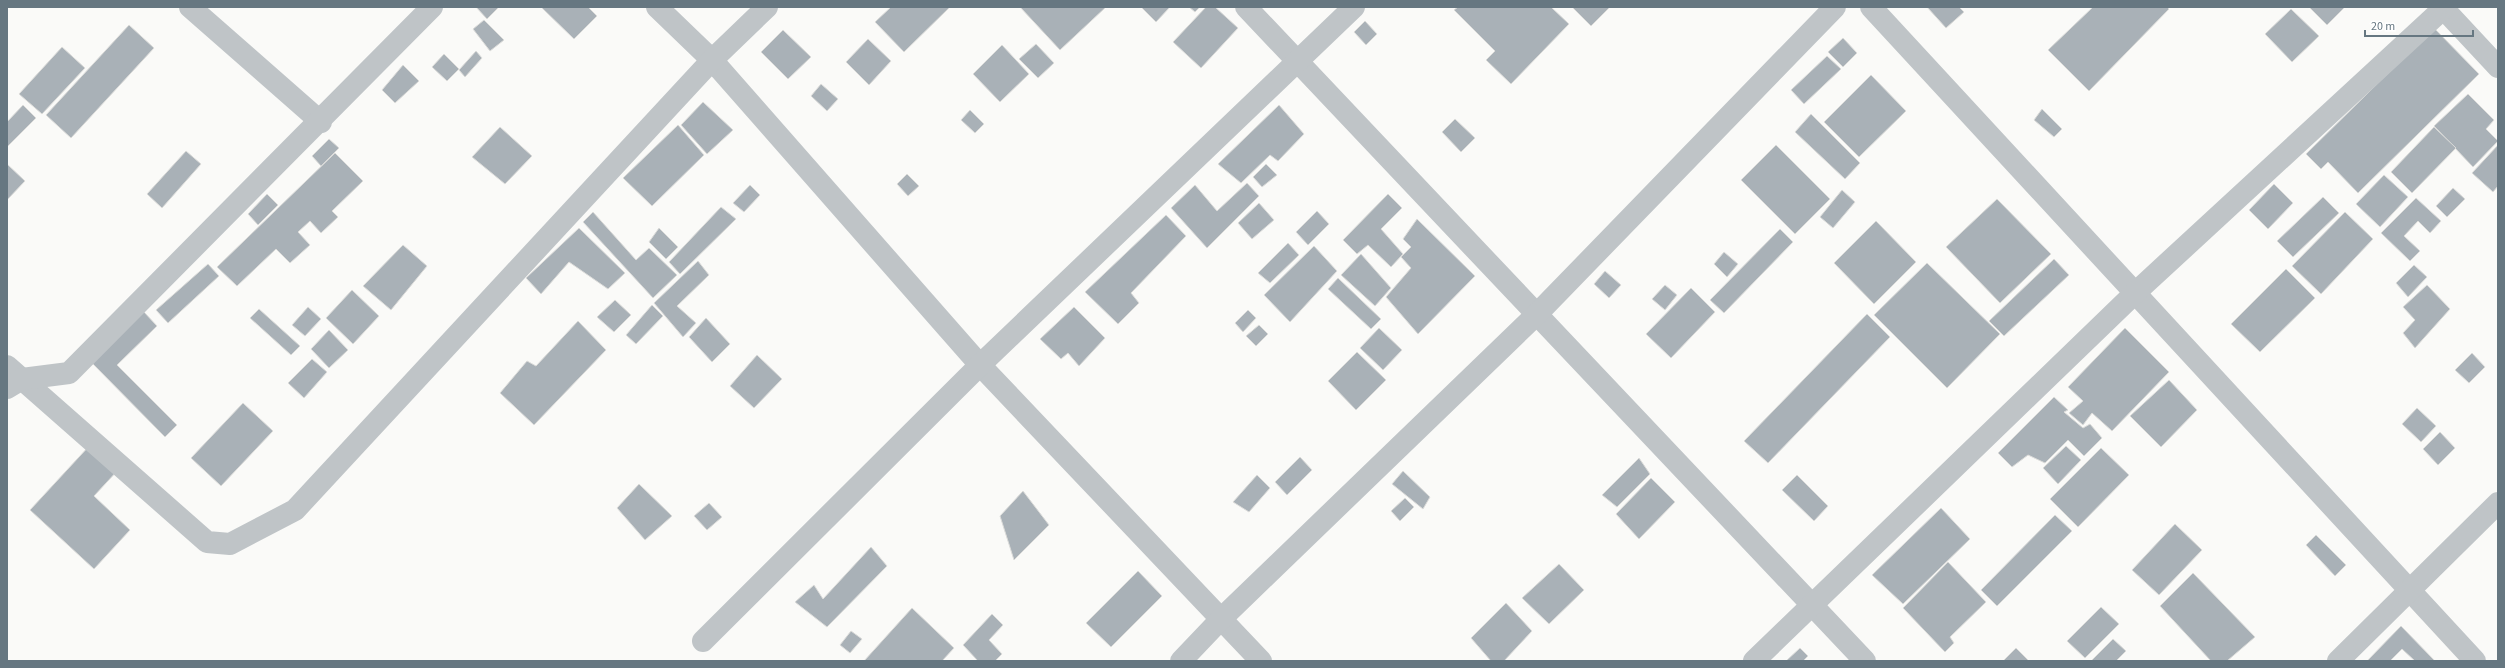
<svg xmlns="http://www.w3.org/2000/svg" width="2505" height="668" font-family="'Source Sans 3',sans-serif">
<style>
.building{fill:#a9b1b7;stroke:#dcdcda}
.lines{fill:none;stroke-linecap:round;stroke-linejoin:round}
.minor{stroke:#bfc4c7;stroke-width:22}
</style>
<rect width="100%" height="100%" fill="#fafaf8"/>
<g class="building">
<path d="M476,7H499L487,19Z"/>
<path d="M541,7H588L597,16L574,39Z"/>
<path d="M891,7H950L904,52L875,22Z"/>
<path d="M1020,7H1106L1060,50Z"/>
<path d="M1141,7H1170L1156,22Z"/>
<path d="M1189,7H1200L1195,12Z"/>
<path d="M1206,7H1215L1238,28L1201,68L1173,42Z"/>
<path d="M1458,7H1551L1569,24L1511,84L1486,60L1495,51L1454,10Z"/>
<path d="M1572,7H1610L1591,26Z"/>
<path d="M1927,7H1959L1964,12L1946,28Z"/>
<path d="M2093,7H2167L2169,9L2089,91L2048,50Z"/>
<path d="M2309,7H2345L2327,25Z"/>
<path d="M2291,9L2319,36L2292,62L2265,34Z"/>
<path d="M484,20L504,40L490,51L473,29Z"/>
<path d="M1365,21L1377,34L1366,45L1354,32Z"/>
<path d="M129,25L154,48L71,138L46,115Z"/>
<path d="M2434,28L2479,74L2358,193L2328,162L2321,169L2306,154Z"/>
<path d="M783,30L811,57L788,79L761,52Z"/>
<path d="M1843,38L1857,53L1843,67L1828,52Z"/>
<path d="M868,39L891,61L869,85L846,62Z"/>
<path d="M1036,44L1054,63L1038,78L1019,59Z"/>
<path d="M1002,45L1029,74L1000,102L973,74Z"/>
<path d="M62,47L85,68L42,114L19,94Z"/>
<path d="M476,51L482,58L465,77L459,70Z"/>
<path d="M444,54L459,69L447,81L432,67Z"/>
<path d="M1827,56L1841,69L1804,104L1791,90Z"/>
<path d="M403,65L419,81L395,103L382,90Z"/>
<path d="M1871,75L1906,111L1859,157L1824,122Z"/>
<path d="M821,84L838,99L827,111L811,96Z"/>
<path d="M2468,94L2494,120L2486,129L2498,141L2473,167L2434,126Z"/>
<path d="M703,102L733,130L707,154L681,125Z"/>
<path d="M23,105L36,118L7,147V122Z"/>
<path d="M1279,105L1304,134L1278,161L1270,155L1241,183L1218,164Z"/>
<path d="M2042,109L2062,129L2054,137L2034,120Z"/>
<path d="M970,110L984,124L975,133L961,120Z"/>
<path d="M1811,114L1860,163L1845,179L1795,132Z"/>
<path d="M1455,119L1475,138L1461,152L1442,132Z"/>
<path d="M678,125L704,155L652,206L623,178Z"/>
<path d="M500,127L532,156L505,184L472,157Z"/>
<path d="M2434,127L2456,148L2412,193L2391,172Z"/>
<path d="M329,139L339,148L321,166L312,156Z"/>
<path d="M1776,145L1830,199L1795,234L1741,180Z"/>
<path d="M2498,145V186L2493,192L2472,173Z"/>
<path d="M186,151L201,164L162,208L147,194Z"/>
<path d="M335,153L363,181L332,211L338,217L321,233L310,221L298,232L310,245L290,263L276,249L237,286L217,267Z"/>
<path d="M7,164L25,181L7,200Z"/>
<path d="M1266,164L1277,175L1262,187L1253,177Z"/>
<path d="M907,174L919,186L908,196L897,184Z"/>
<path d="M2384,175L2408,197L2380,227L2356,204Z"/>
<path d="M1247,183L1259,196L1207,248L1171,208L1195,185L1217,211Z"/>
<path d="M2274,184L2293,203L2268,229L2249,210Z"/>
<path d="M750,185L760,195L744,212L733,203Z"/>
<path d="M2453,188L2465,199L2447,217L2436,206Z"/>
<path d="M1842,190L1855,202L1833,228L1820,217Z"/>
<path d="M267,194L278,205L258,225L248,214Z"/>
<path d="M1388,194L1402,208L1381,229L1403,254L1391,267L1368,245L1357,254L1343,240Z"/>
<path d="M2323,197L2339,213L2293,257L2277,241Z"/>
<path d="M2416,198L2441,221L2430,233L2418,221L2404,236L2420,251L2410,261L2381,233Z"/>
<path d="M1997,199L2051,254L2000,303L1946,247Z"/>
<path d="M1259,203L1274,220L1252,239L1238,223Z"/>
<path d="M721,207L736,219L680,274L669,262Z"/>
<path d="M1317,211L1329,224L1308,245L1296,232Z"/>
<path d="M593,212L636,260L649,248L677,275L653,298L583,222Z"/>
<path d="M2345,212L2373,239L2321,294L2292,266Z"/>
<path d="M1166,215L1186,236L1131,293L1139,303L1118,324L1085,292Z"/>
<path d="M1417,219L1475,276L1418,334L1386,297L1411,268L1401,257L1411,247L1403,239Z"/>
<path d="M1876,221L1916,262L1874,304L1834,263Z"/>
<path d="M579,228L625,273L608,289L569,262L541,294L526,278Z"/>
<path d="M659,228L678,247L666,259L649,242Z"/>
<path d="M1780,229L1793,242L1724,313L1710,300Z"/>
<path d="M1288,243L1299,255L1270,283L1258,273Z"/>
<path d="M403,245L427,266L391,310L363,286Z"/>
<path d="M1314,246L1337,271L1290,322L1264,295Z"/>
<path d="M1724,252L1738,264L1727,277L1714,264Z"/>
<path d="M1361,254L1391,288L1375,306L1341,275Z"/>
<path d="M2054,259L2069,275L2004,336L1989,321Z"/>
<path d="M698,261L709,275L677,306L696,323L683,337L654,303Z"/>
<path d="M1927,263L2000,334L1947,388L1874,315Z"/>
<path d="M208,264L219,276L168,323L156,310Z"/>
<path d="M2414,265L2427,277L2408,297L2396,283Z"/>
<path d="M2286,269L2315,298L2260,352L2231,324Z"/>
<path d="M1605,271L1621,285L1609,298L1594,284Z"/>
<path d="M1338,278L1381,319L1371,329L1328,289Z"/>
<path d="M1665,285L1677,295L1665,310L1652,299Z"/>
<path d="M2427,285L2450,309L2415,348L2403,333L2415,320L2403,307Z"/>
<path d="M1691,288L1715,312L1671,358L1646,334Z"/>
<path d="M352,290L379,316L353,344L326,318Z"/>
<path d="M615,300L631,315L614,332L597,317Z"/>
<path d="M652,305L663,316L636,344L626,335Z"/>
<path d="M308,307L321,319L305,336L292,325Z"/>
<path d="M1074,307L1105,338L1079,366L1068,353L1061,359L1040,339Z"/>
<path d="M259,309L300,346L291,355L250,318Z"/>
<path d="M1248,310L1256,318L1243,332L1235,323Z"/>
<path d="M144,312L157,326L117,365L177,425L165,437L92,363Z"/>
<path d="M1867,314L1890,337L1768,463L1744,441Z"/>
<path d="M706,318L730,344L712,362L689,337Z"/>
<path d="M578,321L606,350L534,425L500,393L527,361L536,366Z"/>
<path d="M1259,325L1268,334L1256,346L1246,336Z"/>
<path d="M1379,328L1402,350L1383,370L1360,348Z"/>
<path d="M2125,328L2169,372L2112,431L2092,413L2083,425L2069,413L2083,401L2068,387Z"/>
<path d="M329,330L348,350L329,368L311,349Z"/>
<path d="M1357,352L1386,380L1356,410L1328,381Z"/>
<path d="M2472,353L2485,367L2469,383L2455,370Z"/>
<path d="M757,355L782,379L754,408L730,386Z"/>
<path d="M312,359L327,372L304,398L288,383Z"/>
<path d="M2169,380L2197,410L2161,447L2130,416Z"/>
<path d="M2054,397L2068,410L2064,412L2083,428L2090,424L2102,438L2084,456L2068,440L2045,463L2028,455L2012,467L1998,453Z"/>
<path d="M243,403L273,431L221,486L191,458Z"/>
<path d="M2417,408L2436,426L2421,442L2402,424Z"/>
<path d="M2440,432L2455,448L2438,465L2423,449Z"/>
<path d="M91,444L119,469L94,496L130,530L94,569L30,510Z"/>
<path d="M2066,446L2081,460L2058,484L2043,468Z"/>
<path d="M2101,448L2129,475L2078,527L2050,499Z"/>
<path d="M1300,457L1312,470L1287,495L1275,482Z"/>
<path d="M1639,458L1650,474L1617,507L1602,495Z"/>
<path d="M1403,471L1430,497L1423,509L1392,484Z"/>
<path d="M1257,475L1270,488L1249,512L1233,502Z"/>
<path d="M1797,475L1828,506L1814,521L1782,490Z"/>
<path d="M1651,478L1675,502L1639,539L1616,514Z"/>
<path d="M639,484L672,516L645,540L617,508Z"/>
<path d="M1023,491L1049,525L1014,560L1000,516Z"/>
<path d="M1405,498L1414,507L1400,521L1391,511Z"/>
<path d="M709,503L722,517L707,530L694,516Z"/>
<path d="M1941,508L1970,539L1903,604L1872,575Z"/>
<path d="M2055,515L2072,531L1997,606L1981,590Z"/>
<path d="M2175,524L2202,550L2159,595L2132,570Z"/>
<path d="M2316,535L2346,565L2335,576L2306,545Z"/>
<path d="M871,547L887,566L827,627L795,602L814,585L823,599Z"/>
<path d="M1948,562L1986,602L1950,637L1954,643L1945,652L1903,608Z"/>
<path d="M1559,564L1584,590L1549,624L1522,598Z"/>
<path d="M1138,571L1162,596L1111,647L1086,623Z"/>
<path d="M2193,573L2255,637L2227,661H2211L2160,606Z"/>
<path d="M1506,603L1532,631L1504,661H1491L1471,638Z"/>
<path d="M2101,607L2119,624L2085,658L2067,641Z"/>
<path d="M912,608L954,648L942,661H864Z"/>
<path d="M992,614L1003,625L989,640L1002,654L995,661H978L963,645Z"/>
<path d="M2401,626L2435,661H2415L2402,649L2390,661H2367Z"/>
<path d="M851,631L862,639L850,653L840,645Z"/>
<path d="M2113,639L2126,651L2116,661H2091Z"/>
<path d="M1800,648L1808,656L1803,661H1786Z"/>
<path d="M2016,648L2029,661H2003Z"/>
</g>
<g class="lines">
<g class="minor">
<path d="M190,7L321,122"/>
<path d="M657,7L712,60L980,365L1261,661"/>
<path d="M1246,7L1865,661"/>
<path d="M1871,7L2475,661"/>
<path d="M2442,7L2498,67"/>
<path d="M7,366L207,542L230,544L295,510L712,60L767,7"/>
<path d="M7,388L22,379L69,373L432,7"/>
<path d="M703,641L980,365L1354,7"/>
<path d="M1181,661L1221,619L1537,314L1835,7"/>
<path d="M1754,661L2135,293L2445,7"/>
<path d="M2338,661L2498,503"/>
</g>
</g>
<rect width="2505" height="668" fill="none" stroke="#667781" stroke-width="16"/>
<path d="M2365 30v6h108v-6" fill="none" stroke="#667781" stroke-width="2"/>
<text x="2371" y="30" font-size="12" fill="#667781" stroke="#ffffff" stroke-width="3" paint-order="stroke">20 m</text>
</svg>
